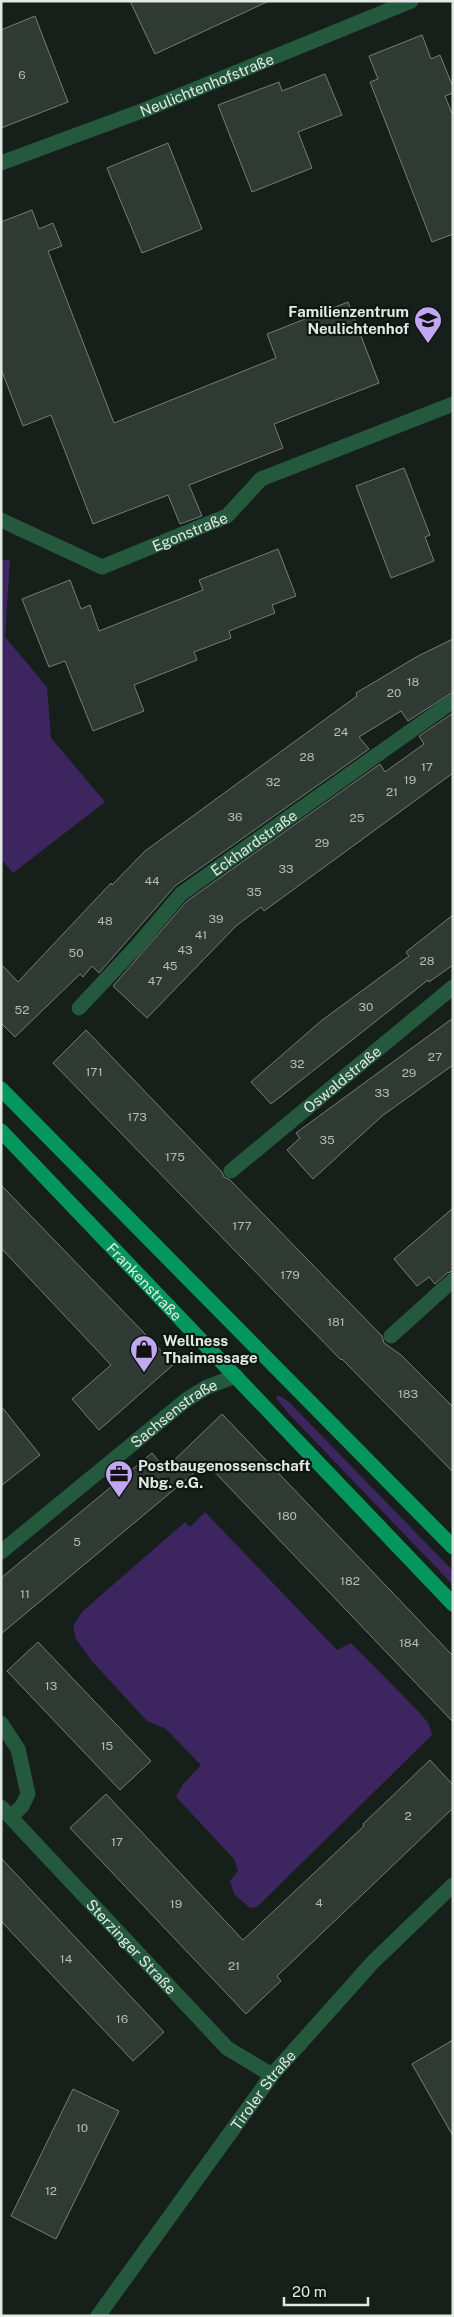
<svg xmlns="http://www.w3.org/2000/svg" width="454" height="2317" font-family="'Public Sans',sans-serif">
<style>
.green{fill:#3d2660}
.building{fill:#303a34;stroke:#737e77}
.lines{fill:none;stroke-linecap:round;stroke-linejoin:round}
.minor{stroke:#25593d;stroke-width:15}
.primary{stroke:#04965d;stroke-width:15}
.labels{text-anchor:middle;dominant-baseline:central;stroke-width:4.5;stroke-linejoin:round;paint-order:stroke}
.number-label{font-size:12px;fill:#b6bcb8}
.street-label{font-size:15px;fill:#e2e8e4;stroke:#0d1610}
.poi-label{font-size:15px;font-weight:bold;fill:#e2e8e4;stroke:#0d1610;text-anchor:start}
</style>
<rect width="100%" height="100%" fill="#161f19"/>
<g class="green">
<path d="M1,560H10L5,637L47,687L51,738L105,802L13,873L1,859Z"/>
<path d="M278,1395L289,1402L453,1571V1585L288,1413L276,1398Z"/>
<path d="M205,1512L337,1650L351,1643L419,1712L429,1724L432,1735L257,1907L250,1908L234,1894L230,1881L238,1871L234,1859L176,1797L183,1784L201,1765L166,1729L147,1721L92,1661L76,1639L73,1626L83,1611L185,1522L190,1527Z"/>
</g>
<g class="building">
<path d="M130,1H269L155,54Z"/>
<path d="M35,16L68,102L1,128V30Z"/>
<path d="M422,35L431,59L440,55L453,87V93L445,96L453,116V234L432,242L370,82L378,79L369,56Z"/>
<path d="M325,74L342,115L298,132L312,168L252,192L218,105L279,82L282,91Z"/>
<path d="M168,143L202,229L142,253L107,168Z"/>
<path d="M32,210L39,229L53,223L62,246L48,251L114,423L276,358L267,334L348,302L379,383L274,424L283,448L189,485L202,516L180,524L168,495L93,524L51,415L23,426L1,369V222Z"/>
<path d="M404,468L430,535L425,537L434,561L391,578L356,486Z"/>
<path d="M278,549L296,596L272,605L275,613L229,631L231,638L194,652L197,660L134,685L144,711L93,731L65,661L49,667L22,599L70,580L81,609L90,605L99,631L203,590L199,580Z"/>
<path d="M453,639V692L408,721L401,711L359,737L369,749L175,886L99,973L92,966L83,977L80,974L15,1037L1,1023V964L18,982L111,883L112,885L145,851L357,696L356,693L418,656Z"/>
<path d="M453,713V773L264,911L261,907L236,926L147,1018L113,986L187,901L380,764L385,772L424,744L419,736Z"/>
<path d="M453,915V965L429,982L428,980L271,1104L251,1082L321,1021L409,956L406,952Z"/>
<path d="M453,1018V1065L382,1116L313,1179L287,1150L300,1138L296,1133Z"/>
<path d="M86,1030L222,1172L224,1177L230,1180L382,1336L384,1343L401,1355L453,1407V1472L342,1359L341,1360L53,1063Z"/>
<path d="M1,1185L174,1364L99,1430L72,1399L111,1365L1,1248Z"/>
<path d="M453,1208V1271L447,1273L435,1284L429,1277L417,1286L394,1259Z"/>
<path d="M1,1406L40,1455L1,1486Z"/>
<path d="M222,1414L453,1656V1722L206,1463L1,1634V1578L152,1453L165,1469Z"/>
<path d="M38,1642L151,1761L120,1790L7,1671Z"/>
<path d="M430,1760L453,1785V1808L277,1976L281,1981L246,2014L70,1828L106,1794L243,1940L364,1826L363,1824Z"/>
<path d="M1,1858L164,2032L133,2061L1,1921Z"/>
<path d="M453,2040V2136L412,2064Z"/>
<path d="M73,2089L119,2111L56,2239L11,2216Z"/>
</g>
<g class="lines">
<g class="minor">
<path id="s1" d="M1,163L147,109L411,1"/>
<path id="s2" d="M1,520L102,567L227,516L261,479L453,404"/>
<path id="s3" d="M79,1008L137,946L181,894L453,701"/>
<path id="s4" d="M231,1171L453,987"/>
<path d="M391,1336L453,1280"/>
<path id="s5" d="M1,1552L186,1400L207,1387L236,1376"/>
<path d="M1,1723L18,1749L28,1794L22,1806L11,1817"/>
<path id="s6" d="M1,1807L227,2048L272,2075"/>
<path id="s7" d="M98,2316L272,2075L373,1962L453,1885"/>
</g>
<g class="primary">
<path d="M1,1089L453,1547"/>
<path id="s8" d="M1,1131L453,1604"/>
</g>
</g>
<defs>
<g id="school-pin" transform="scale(1.4375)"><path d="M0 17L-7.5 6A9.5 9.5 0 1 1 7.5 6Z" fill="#c1a8f3" stroke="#0d1610"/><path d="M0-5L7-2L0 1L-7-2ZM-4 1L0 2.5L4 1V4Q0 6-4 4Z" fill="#111"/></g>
<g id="shop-pin" transform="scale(1.4375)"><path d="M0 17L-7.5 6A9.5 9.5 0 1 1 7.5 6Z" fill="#c1a8f3" stroke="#0d1610"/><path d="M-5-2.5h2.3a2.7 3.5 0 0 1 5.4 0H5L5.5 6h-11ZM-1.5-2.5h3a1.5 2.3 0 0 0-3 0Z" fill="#111"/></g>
<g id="office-pin" transform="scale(1.4375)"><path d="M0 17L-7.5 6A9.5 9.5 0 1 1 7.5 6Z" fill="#c1a8f3" stroke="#0d1610"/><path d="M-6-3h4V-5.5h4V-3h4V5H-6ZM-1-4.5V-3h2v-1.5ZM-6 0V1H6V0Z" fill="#111"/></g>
</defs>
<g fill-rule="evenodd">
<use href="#school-pin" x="428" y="320"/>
<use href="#shop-pin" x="144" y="1349"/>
<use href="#office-pin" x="119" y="1474"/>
</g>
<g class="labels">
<g class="number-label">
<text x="22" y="75">6</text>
<text x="413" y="682">18</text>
<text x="394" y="693">20</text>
<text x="341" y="732">24</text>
<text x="307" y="757">28</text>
<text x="427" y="767">17</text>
<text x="410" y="780">19</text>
<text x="273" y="782">32</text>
<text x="392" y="792">21</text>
<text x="235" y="817">36</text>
<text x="357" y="818">25</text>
<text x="322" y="843">29</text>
<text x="286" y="869">33</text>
<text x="152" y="881">44</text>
<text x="254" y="892">35</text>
<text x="216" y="919">39</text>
<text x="105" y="921">48</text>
<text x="201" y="935">41</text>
<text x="185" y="950">43</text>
<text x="76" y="953">50</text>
<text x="427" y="961">28</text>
<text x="170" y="966">45</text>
<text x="155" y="981">47</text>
<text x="366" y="1007">30</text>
<text x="22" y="1010">52</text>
<text x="435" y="1057">27</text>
<text x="297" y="1064">32</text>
<text x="94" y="1072">171</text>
<text x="409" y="1073">29</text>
<text x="382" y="1093">33</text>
<text x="137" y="1117">173</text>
<text x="327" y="1140">35</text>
<text x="175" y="1157">175</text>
<text x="242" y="1226">177</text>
<text x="290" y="1275">179</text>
<text x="336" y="1322">181</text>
<text x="408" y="1394">183</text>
<text x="287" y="1516">180</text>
<text x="77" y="1542">5</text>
<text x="350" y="1581">182</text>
<text x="25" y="1594">11</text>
<text x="409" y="1643">184</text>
<text x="51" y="1686">13</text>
<text x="107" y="1746">15</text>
<text x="408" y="1816">2</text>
<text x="117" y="1842">17</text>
<text x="319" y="1903">4</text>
<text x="176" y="1904">19</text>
<text x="66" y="1959">14</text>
<text x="234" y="1966">21</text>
<text x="122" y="2019">16</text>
<text x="82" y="2128">10</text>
<text x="51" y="2191">12</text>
</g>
<g class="street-label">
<text stroke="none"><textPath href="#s1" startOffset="220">Neulichtenhofstraße</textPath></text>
<text stroke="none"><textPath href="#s2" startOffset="206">Egonstraße</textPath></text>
<text stroke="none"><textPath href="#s3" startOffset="242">Eckhardstraße</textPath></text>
<text stroke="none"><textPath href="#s4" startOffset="144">Oswaldstraße</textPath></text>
<text stroke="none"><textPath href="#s8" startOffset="208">Frankenstraße</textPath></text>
<text stroke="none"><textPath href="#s5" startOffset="222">Sachsenstraße</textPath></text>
<text stroke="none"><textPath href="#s6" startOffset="191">Sterzinger Straße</textPath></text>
<text stroke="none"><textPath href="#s7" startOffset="280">Tiroler Straße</textPath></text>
</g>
<g class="poi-label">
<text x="409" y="311" text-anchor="end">Familienzentrum<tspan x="409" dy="17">Neulichtenhof</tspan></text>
<text x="163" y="1340">Wellness<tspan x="163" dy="17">Thaimassage</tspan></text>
<text x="138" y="1465">Postbaugenossenschaft<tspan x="138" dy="17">Nbg. e.G.</tspan></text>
</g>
</g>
<rect width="454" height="2317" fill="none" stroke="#e2e8e4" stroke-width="5"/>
<path d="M284 2297v8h84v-8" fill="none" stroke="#e2e8e4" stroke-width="2.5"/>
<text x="292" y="2297" font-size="15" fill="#e2e8e4" stroke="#0d1610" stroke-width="4" paint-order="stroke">20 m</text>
</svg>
